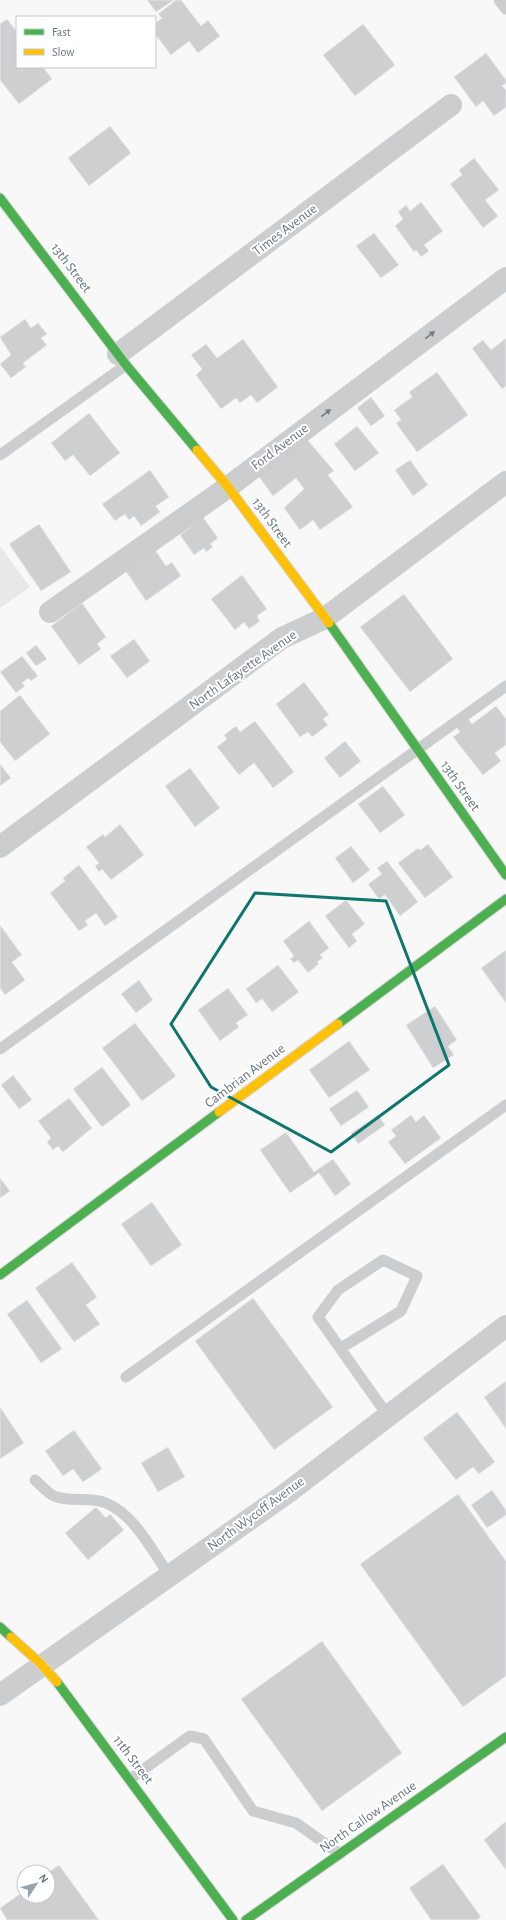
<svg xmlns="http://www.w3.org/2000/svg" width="506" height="1920" font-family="'Alegreya Sans',sans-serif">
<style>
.built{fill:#e7e8e8}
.building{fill:#cdcfd0;stroke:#e8e8e8}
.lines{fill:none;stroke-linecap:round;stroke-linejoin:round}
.fast-casing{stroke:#d4d5d6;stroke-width:11}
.slow-casing{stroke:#d4d5d6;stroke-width:11}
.lane{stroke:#cbcdce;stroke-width:11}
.street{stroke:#cbcdce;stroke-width:22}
.fast{stroke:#4caf50;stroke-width:9}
.slow{stroke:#ffc107;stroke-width:9}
.slow-bridge-casing{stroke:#d4d5d6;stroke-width:11;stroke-linecap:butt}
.slow-bridge{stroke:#ffc107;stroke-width:9}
.oneway{fill:#707e87}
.marked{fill:none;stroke:#0f766e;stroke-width:3;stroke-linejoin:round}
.labels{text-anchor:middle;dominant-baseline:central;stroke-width:4;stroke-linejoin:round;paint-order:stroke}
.street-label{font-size:14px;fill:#66757f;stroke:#fff}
</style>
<rect width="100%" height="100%" fill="#f8f8f8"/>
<path class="built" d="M0,546L30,587L0,608Z"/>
<g class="building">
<path d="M147,0H174L156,12Z"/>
<path d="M176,0H181L201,26L208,20L220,36L198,53L189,41L171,55L155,34V23L162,18L158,14Z"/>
<path d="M7,19L17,32V67H43L52,79L19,104L0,80V24Z"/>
<path d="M363,24L395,65L355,96L323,55Z"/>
<path d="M486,53L506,80V83L502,86L506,90V107L494,116L483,101L476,107L454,77Z"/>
<path d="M110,126L131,153L89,186L68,158Z"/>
<path d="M474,158L499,190L485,200L498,216L483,228L450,184L462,175L459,170Z"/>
<path d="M421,202L443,231L424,245L429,251L421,257L416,250L414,252L395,226L403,219L398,212L406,205L410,211Z"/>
<path d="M374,233L399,265L381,278L356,246Z"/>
<path d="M25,319L31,328L38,323L47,334L41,338L47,345L23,363L26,367L11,378L0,364L11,355L0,337Z"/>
<path d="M506,338V386L502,389L472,348L483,340L491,350Z"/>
<path d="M243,339L278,387L257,403L251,395L240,403L236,398L221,409L196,375L202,369L191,355L206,344L217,358Z"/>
<path d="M437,372L468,415L417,452L396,423L401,420L394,410L412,397L409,392Z"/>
<path d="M371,397L385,416L371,426L357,408Z"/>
<path d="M89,413L120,453L90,476L73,455L65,461L51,443Z"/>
<path d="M357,426L379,453L355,471L334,444Z"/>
<path d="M305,437L334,471L328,475L353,507L320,530L313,520L300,530L284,508L304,489L296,478L273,496L257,474Z"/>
<path d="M410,460L428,485L413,496L395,470Z"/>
<path d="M150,470L169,497L156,506L160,512L141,526L134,516L129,520L125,514L115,521L102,504Z"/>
<path d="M203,517L218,538L210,544L213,547L206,552L204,548L194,555L180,535Z"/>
<path d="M39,524L71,572L41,591L9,544Z"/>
<path d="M155,550L166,566L172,562L181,576L146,601L125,570Z"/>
<path d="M242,575L267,609L257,616L260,621L249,629L244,622L235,630L211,599Z"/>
<path d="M404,594L453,659L410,692L360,627Z"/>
<path d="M82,603L106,637L97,644L101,649L79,665L51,626Z"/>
<path d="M134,639L150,661L127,678L110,656Z"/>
<path d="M36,645L47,659L36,666L26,653Z"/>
<path d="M22,656L38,676L31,681L28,678L22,683L25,686L16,693L0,672Z"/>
<path d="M304,682L329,715L323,719L328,725L312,737L308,732L300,737L276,704Z"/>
<path d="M20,695L50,734L15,761L0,742V711Z"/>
<path d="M496,706L506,719V745L495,753L501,761L483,775L453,737L460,732L456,726L467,717L472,724Z"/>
<path d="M255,721L294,772L273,788L254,763L239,775L217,747L227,739L224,735L236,726L240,732Z"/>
<path d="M345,741L361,761L340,778L324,758Z"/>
<path d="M0,764L11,778L0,786Z"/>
<path d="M190,768L220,808L195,827L165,786Z"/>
<path d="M383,786L405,815L380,833L358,804Z"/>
<path d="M120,824L144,855L111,880L102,869L99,872L95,866L99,863L86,847L103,834L105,837Z"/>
<path d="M428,844L453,877L425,898L398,863L418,848L420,850Z"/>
<path d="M351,846L370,870L353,883L335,858Z"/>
<path d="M387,861L418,902L400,916L385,895L379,899L368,884L382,874L377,868Z"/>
<path d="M79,865L118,917L105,926L96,913L85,921L88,925L79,931L50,893L65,881L63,878Z"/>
<path d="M346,900L365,924L352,934L357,941L349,948L325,916Z"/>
<path d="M309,921L329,948L320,955L323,958L317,962L319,964L308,973L298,960L294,963L290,959L294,956L283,941Z"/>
<path d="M0,925L22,955L12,962L25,980L5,995L0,988Z"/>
<path d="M506,950V1003L481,968Z"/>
<path d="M278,965L299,992L272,1012L262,999L256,1003L246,989Z"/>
<path d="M139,980L153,1000L136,1013L121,994Z"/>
<path d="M228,988L248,1015L236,1023L239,1027L220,1041L198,1010Z"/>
<path d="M435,1006L457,1040L448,1046L454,1055L433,1068L406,1025Z"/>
<path d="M135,1023L176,1076L142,1101L102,1048Z"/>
<path d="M349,1041L370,1070L329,1098L309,1070Z"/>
<path d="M102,1067L131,1105L102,1127L73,1089Z"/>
<path d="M13,1075L32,1100L19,1109L1,1085Z"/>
<path d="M357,1090L369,1107L341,1126L329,1109Z"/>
<path d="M69,1098L92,1128L63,1152L58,1146L53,1150L47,1142L51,1138L38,1121Z"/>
<path d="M378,1115L385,1125L358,1144L351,1133Z"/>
<path d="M411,1115L416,1122L424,1115L441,1138L405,1164L388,1142L396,1136L391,1130Z"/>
<path d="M286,1132L314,1172L333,1159L351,1184L335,1196L319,1173L290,1193L260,1150Z"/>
<path d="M0,1178L10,1191L0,1198Z"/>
<path d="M152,1202L182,1245L151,1266L121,1224Z"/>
<path d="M72,1262L97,1297L86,1305L100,1324L74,1342L35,1288Z"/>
<path d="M253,1298L333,1407L274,1450L195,1341Z"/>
<path d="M27,1300L62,1349L41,1363L7,1314Z"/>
<path d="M506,1381V1429L484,1397Z"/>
<path d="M0,1407L24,1443L0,1459Z"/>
<path d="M457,1412L495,1462L479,1474L473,1467L456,1480L423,1438Z"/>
<path d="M74,1430L102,1469L83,1482L73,1469L63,1476L45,1451Z"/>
<path d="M168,1447L185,1477L158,1492L141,1463Z"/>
<path d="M492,1490L506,1510V1515L487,1528L471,1505Z"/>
<path d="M458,1494L506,1561V1676L463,1707L360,1564Z"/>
<path d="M96,1507L106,1518L110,1514L124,1530L88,1560L65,1533Z"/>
<path d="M322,1641L402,1753L322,1811L241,1699Z"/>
<path d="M505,1822L506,1823V1870L484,1840Z"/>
<path d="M443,1864L481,1917L477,1920H431L409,1888Z"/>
<path d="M59,1865L99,1920H7L0,1908L24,1891V1896H48V1873Z"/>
</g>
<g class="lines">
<g class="fast-casing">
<g id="fast">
<path d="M0,198L126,365L197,450"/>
<path d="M329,623L506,875"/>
<path d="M338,1024L506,899"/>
<path d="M0,1275L219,1112"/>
<path d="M0,1627L11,1637"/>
<path d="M57,1682L233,1920"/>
<path d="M246,1920L506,1737"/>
</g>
</g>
<g class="slow-casing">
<g id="slow">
<path d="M197,450L228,487L329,623"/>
<path d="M219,1112L338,1024"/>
</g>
</g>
<g class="lane">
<path d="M499,0L506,9"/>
<path d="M0,455L126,365"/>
<path d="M0,1049L506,686"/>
<path d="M341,1348L401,1311L417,1276L383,1260L338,1290L318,1317L388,1416"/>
<path d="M126,1377L506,1105"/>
<path d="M35,1480C41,1485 47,1493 54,1496C70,1503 90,1496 106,1503C135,1515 152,1551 170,1576"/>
<path d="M130,1779L190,1736L204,1739L253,1811L296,1823L340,1854"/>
</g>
<g class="street">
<path d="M118,354L451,105"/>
<path d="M50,612L228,487L506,278"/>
<path d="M0,847L282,638L325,618L506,482"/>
<path d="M0,1695L287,1493L506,1326"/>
</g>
<use href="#fast" class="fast"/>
<use href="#slow" class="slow"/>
<g class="slow-bridge-casing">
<path id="slow-bridge" d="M11,1637L40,1663L57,1682"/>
</g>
<use href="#slow-bridge" class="slow-bridge"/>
</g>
<defs><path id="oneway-solid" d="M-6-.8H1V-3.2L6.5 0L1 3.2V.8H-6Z"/></defs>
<g class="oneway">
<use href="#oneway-solid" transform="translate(430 335) rotate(-37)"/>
<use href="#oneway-solid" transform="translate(326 413) rotate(-37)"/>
</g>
<path class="marked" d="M255,893L386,901L449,1065L331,1152L211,1087L171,1024Z"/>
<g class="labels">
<g class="street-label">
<text transform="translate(285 230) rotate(-37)">Times Avenue</text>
<text transform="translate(71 268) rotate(53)">13th Street</text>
<text transform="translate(280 447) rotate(-37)">Ford Avenue</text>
<text transform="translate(272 523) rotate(54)">13th Street</text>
<text transform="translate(243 670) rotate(-35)">North Lafayette Avenue</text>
<text transform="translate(460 786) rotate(55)">13th Street</text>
<text transform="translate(245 1076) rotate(-37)">Cambrian Avenue</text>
<text transform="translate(256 1514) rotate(-36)">North Wycoff Avenue</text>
<text transform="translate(133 1760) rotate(53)">11th Street</text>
<text transform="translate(368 1817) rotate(-35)">North Callow Avenue</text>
</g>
</g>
<rect x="16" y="16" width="140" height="52" fill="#ffffff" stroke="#c2c8cc"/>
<rect x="24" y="29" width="20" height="6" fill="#4caf50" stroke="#c2c8cc"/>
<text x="52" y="36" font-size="12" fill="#66757f">Fast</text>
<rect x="24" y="49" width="20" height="6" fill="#ffc107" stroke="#c2c8cc"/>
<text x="52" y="56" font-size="12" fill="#66757f">Slow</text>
<g transform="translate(36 1884) rotate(54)"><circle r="19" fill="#ffffff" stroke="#c2c8cc"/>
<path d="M0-3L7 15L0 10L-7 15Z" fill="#99a3a9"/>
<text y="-6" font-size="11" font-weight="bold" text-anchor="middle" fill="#66757f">N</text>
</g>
</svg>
